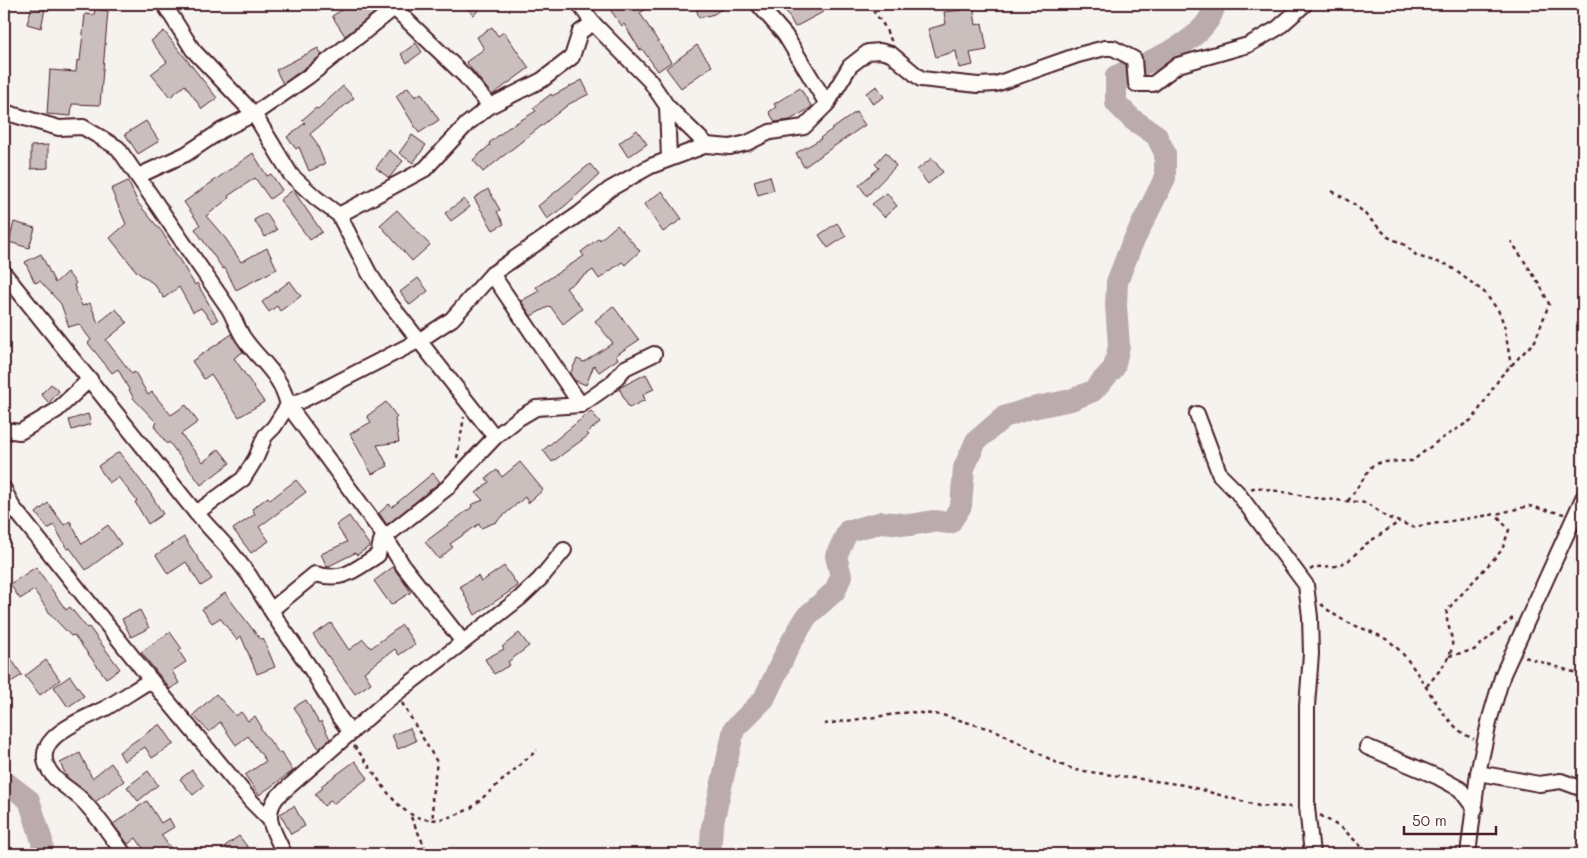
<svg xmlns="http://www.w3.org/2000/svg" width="1587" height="858" font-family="Mali,sans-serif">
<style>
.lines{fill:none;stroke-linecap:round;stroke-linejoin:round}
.river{stroke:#bbabac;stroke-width:22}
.building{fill:#cbbfbe;stroke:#4a1f2b}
.minor-casing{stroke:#4a1f2b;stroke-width:18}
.path{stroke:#4a1f2b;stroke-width:2.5;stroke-dasharray:4 4;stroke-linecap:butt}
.minor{stroke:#fdfcf7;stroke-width:14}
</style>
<rect width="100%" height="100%" fill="#f6f3ef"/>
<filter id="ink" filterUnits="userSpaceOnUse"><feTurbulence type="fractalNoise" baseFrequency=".02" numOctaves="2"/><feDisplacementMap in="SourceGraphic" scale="10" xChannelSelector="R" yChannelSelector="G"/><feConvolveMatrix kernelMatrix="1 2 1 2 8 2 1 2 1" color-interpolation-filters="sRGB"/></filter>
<g filter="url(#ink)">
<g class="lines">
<g class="river">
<path d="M4,781L29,800L42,841L43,854"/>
<path d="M710,854L712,827L734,729L764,699L790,644L807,616L835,591L841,576L836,556L848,531L883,522L911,525L933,521L950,523L961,506L964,468L976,441L1004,417L1028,409L1071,400L1093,391L1114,368L1119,346L1116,306L1117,282L1131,246L1165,178V153L1156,135L1132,119L1116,103V76C1147,62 1208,42 1215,4"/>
</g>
</g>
<g class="building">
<path d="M351,4H381L382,7L345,36L332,16Z"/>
<path d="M462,4H484L474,15Z"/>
<path d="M606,4H653L640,13L671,62L658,71L642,49L640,50L624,24L622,26Z"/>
<path d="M695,4H729L714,14L699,18Z"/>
<path d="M782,4H819L823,12L795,27Z"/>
<path d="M961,4H973L976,25L982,23L987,50L970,53L973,65L959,68L956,51L936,57L928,29L946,24L944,12L962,10Z"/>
<path d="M32,6L45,9L41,28L27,24Z"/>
<path d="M95,9L108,11L100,105L72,104L71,116L47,114L50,70L76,72L77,60L80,61L85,14L94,15Z"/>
<path d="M492,27L498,36L504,32L529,68L492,95L466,62L484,49L477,37Z"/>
<path d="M164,31L217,98L202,109L185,85L170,97L151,74L167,62L151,41Z"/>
<path d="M416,43L422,52L407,63L401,54Z"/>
<path d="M697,45L712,66L681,88L666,68Z"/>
<path d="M318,48L322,55L283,84L276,70Z"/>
<path d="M582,80L589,94L569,104L483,172L473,160L490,145L489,143L508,128L536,111L533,108L551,94L552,96Z"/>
<path d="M343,86L354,98L310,134L316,142L325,164L309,171L299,147L296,149L287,137L305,123L302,120L316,108L318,109Z"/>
<path d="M877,86L884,97L873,104L866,93Z"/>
<path d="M408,87L415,97L421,93L439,120L419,133L396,96Z"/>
<path d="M800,88L812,107L790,120L775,122L769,112L776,107L774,104Z"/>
<path d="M856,112L865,125L804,167L796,153L821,139L820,138Z"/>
<path d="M146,121L159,141L138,154L125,134Z"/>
<path d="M637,130L647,144L628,157L619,143Z"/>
<path d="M412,135L426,145L413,163L399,153Z"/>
<path d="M48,145V168L31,169V146Z"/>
<path d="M389,150L403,161L389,178L376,168Z"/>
<path d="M886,152L896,166L867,196L859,185L879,168L875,164Z"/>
<path d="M253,153L267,176L271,174L282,190L270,199L255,178L228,196L229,198L206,216L226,239L241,262L267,248L277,269L236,290L225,268L223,269L195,229L200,225L184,202Z"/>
<path d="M932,158L943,172L928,184L917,170Z"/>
<path d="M590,164L599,175L565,206L547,219L538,206Z"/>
<path d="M770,176L774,190L758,195L754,181Z"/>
<path d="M128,181L138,203L162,232L195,285L197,283L218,320L213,323L201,308L193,312L179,287L164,298L154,284L137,272L110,238L126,224L111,189Z"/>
<path d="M488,189L500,210L497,212L504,224L493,230L474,198Z"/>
<path d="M293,190L322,232L310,240L280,200Z"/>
<path d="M662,191L682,219L663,232L644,204Z"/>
<path d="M887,193L897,206L884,217L872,204Z"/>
<path d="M464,199L470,207L451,221L445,213Z"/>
<path d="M397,210L430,245L412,261L380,225Z"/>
<path d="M266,213L277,230L265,237L254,220Z"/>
<path d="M14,222L35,228L29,248L9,242Z"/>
<path d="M837,223L846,236L828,248L819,235Z"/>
<path d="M617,225L640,251L625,265L622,262L599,279L593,270L566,288L582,309L563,324L550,306L531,316L521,301L539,291L536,287L584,256L581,252L599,238L600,240Z"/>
<path d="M41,254L55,283L67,272L76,283L74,285L82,306L90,303L98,323L116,309L127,323L106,340L132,374L135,372L148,395L152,392L171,415L186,405L198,422L181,434L203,462L219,449L230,463L201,485L169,442L167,444L154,426L157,423L134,399L118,369L112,373L88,343L91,340L79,324L69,327L61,304L40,281L35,283L25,262Z"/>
<path d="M418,278L428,291L410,305L400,292Z"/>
<path d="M290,281L301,296L280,311L277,306L269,312L262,302Z"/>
<path d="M613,306L639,340L616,355L618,359L599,372L594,365L586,385L574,380L570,374L577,359L584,362L613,343L595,321Z"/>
<path d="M232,334L243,352L234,358L264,402L239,417L211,374L204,379L192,361Z"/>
<path d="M646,374L654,389L643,394L645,400L629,408L619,388Z"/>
<path d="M51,384L59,391L49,403L41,394Z"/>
<path d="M386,402L397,417L395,419L399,442L377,445L388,466L372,474L350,434L371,422L367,416Z"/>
<path d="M591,411L600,422L587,433L589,435L552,462L543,450Z"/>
<path d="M88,414L91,424L72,430L69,420Z"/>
<path d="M119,452L150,493L163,514L148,524L135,502L137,501L118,477L109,483L98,466Z"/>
<path d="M520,462L543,490L528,503L525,497L496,522L481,528L479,524L450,544L453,547L439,559L425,542L472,507L471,505L483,500L476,493L489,482L486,478L497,470L502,477Z"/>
<path d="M433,473L440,482L387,525L379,513L389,504L392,507Z"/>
<path d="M296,480L306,492L259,527L269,541L251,553L233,529L255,514L252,509L268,497L270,500Z"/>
<path d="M48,503L64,525L70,521L82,544L108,525L121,544L86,570L70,548L67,549L54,525L48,529L36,513Z"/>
<path d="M349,516L370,546L357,555L355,553L327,567L321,554L347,542L336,525Z"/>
<path d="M184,537L212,579L201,586L186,562L168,574L156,555Z"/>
<path d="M504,566L518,586L475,615L460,586L478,576L481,582Z"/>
<path d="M36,567L66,610L70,607L87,628L89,627L120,669L106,678L74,635L71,636L51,615L34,590L20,599L10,584Z"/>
<path d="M393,567L411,592L391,605L374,581Z"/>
<path d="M225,593L260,639L263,638L275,667L257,674L241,636L237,640L220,618L212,623L202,609Z"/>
<path d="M140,610L149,628L131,637L122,619Z"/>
<path d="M331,623L349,650L363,639L371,648L402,625L415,644L399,655L395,649L364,672L371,683L355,694L313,635Z"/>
<path d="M170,632L182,649L179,651L186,662L172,671L179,683L170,689L141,652Z"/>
<path d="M519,633L529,646L508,662L510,665L494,674L485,659L504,649L502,647Z"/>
<path d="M4,648L22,675L8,684L4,678Z"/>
<path d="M46,660L60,680L40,695L25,676Z"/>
<path d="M70,676L84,696L68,707L54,687Z"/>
<path d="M216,694L236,716L241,712L248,721L255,716L261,726L260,728L279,753L281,752L293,771L259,795L245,775L266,761L248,736L236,745L220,722L209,732L193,715Z"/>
<path d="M306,700L319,723L321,721L330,739L319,749L294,707Z"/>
<path d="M160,724L174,744L152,758L145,747L124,761L119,752Z"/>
<path d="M410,728L416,741L398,749L392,735Z"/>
<path d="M80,753L92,778L111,763L124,781L95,802L67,777L60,763Z"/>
<path d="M355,761L368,778L333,804L331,800L324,806L315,794L323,788L321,786Z"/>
<path d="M192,770L204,786L193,795L180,779Z"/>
<path d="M148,771L158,785L138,801L127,787Z"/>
<path d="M147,801L161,823L169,818L174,827L161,835L175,854H147L136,838L128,844L113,824Z"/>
<path d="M294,806L305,826L291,834L280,814Z"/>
<path d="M239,836L253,854H232L225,846Z"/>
</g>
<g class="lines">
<g class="minor-casing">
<g id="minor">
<path d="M164,4L193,50L254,114L291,175L316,198L339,215L369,273L387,300L495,437"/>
<path d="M390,4L465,76L490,106"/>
<path d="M579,4L593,23L650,81L667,106L707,145"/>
<path d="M758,4L785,35L827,104"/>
<path d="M667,106L669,158"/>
<path d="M4,112L59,128L83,127L118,148L229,309C234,318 238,329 243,337C260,362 280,372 288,405L274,427L265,436L256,458L243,479L196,513"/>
<path d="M138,176L186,154L222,130L254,114L309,76L393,9"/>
<path d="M339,215L425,169L467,124L490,106L542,80L572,57L580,32L593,23"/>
<path d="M4,273L196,513L228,548L249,575L279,623L313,672L339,717L351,733"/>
<path d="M492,274L581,405"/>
<path d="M1197,414L1220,475L1237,492L1306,585L1310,617L1311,654L1307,706V807L1312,854"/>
<path d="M4,430L20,432L57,410L90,379"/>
<path d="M4,489L12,506L167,700L251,801L270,820"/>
<path d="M271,610L315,574C344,582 354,570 378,555L381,541L385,537L447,488L495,437L519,418L536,408L581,405L611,384L625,368L654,354"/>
<path d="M463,642L404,567L385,537L288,405L303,400L420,340L452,319L492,274L579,214L610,189L651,166L707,145L730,147L747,143L770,132L804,127L827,104L850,66L868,52L880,51L891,54L921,79L978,85L996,84L1078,55L1105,48H1113L1134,59L1136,84H1153L1178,65L1248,45L1278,28L1305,4"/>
<path d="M1367,747L1438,777L1460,789L1475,809"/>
<path d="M1478,773L1539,784L1561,781L1583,789"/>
<path d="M124,854C111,836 98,816 82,800C74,792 63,786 55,778C21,741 80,721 106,708C121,699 136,689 151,680"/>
<path d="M284,854C276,833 261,818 277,797L388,700L520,598L540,579L564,550"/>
<path d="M1468,854L1478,773L1490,718L1503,674L1583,498"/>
</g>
</g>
<g class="path">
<path d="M868,4L883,24L892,42"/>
<path d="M1332,191L1357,206L1388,237L1405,245L1417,256L1448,265L1484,292L1498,310L1504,324L1511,366"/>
<path d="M457,458L464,417"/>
<path d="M1251,489L1256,487L1315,498L1367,503L1386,517L1413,527L1496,514L1529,506L1564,514"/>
<path d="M1348,501L1372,466L1381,462L1412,461L1438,441L1473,419L1501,376L1535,341L1549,304L1540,285L1511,241"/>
<path d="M1310,570L1315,567L1336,566L1348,561L1366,544L1399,522"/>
<path d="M1321,604C1329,611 1337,617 1347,622C1363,630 1381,633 1395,646C1423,671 1441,727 1474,739"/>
<path d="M1449,656L1474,650L1514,617"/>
<path d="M1525,657L1583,675"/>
<path d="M1427,686C1436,674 1454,657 1452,641C1451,630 1445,621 1447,610L1502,550L1509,530L1496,514"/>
<path d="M402,703L437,762L432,796L433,819"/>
<path d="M824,724L911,712L942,715L997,731L1059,764L1076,770L1184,785L1259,806L1294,807"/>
<path d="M354,746C390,789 403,844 471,808L537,750"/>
<path d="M1320,815L1343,829L1369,854"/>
<path d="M411,817L428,854"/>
</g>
<use href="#minor" class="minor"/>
</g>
</g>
<rect width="1587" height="858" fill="none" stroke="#fdfcf7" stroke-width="20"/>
<rect x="10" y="10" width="1567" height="838" fill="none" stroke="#4a1f2b" stroke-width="2" filter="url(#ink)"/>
<path d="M1404 826v8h92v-8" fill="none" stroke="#4a1f2b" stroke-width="2.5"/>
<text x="1412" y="826" font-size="15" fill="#4a1f2b" stroke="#fdfcf7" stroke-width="4" paint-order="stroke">50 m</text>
</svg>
